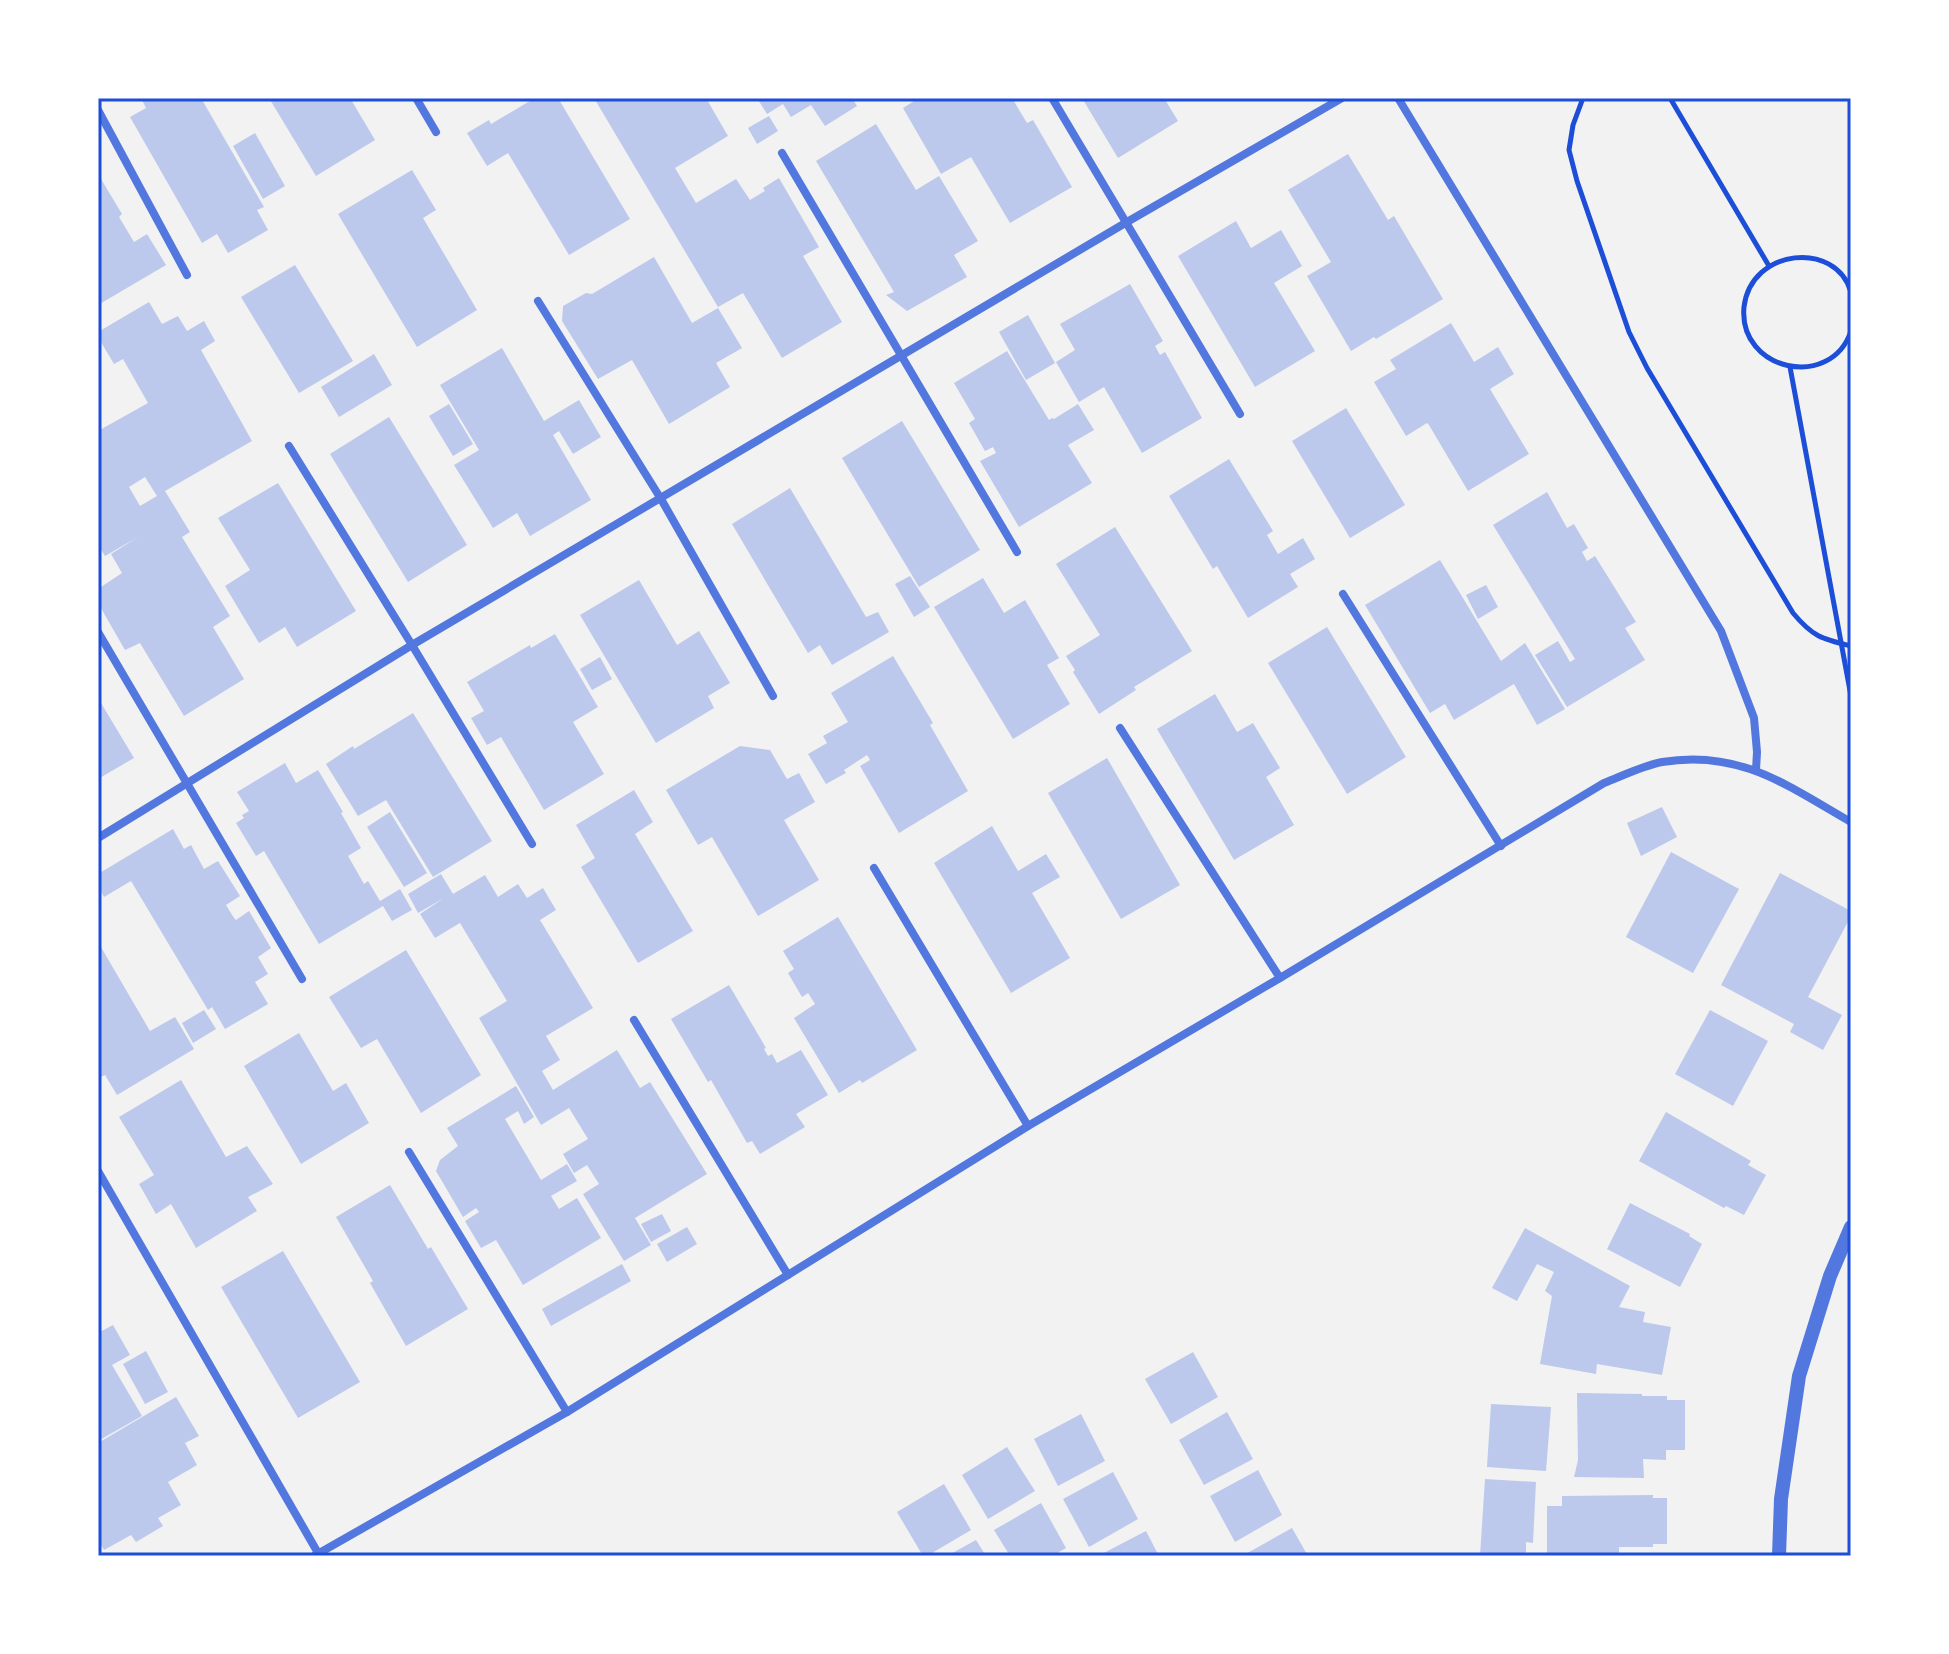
<svg xmlns="http://www.w3.org/2000/svg" width="1949" height="1654" font-family="'PT Serif',serif">
<style>
.building{fill:#bdc9ec;fill-rule:evenodd}
.lines{fill:none;stroke-linecap:round;stroke-linejoin:round}
.path{stroke:#1d4ed8;stroke-width:5}
.minor{stroke:#5277de;stroke-width:8}
.tertiary{stroke:#5277de;stroke-width:14}
.neatline{fill:none;stroke:#1d4ed8;stroke-width:3}
</style>
<rect width="100%" height="100%" fill="#f2f2f2"/>
<g class="building">
<path d="M141,98H201L264,207L257,210L268,230L228,253L217,234L202,243L130,117L146,108Z"/>
<path d="M269,98H350L375,140L316,176Z"/>
<path d="M535,98H558L630,219L569,255L508,153L487,166L467,133L489,120L491,124Z"/>
<path d="M594,98H706L728,136L675,168L696,203L736,179L750,200L765,191L763,188L779,178L819,247L803,256L842,322L782,358L743,293L718,307Z"/>
<path d="M757,98H852L857,106L825,126L811,105L791,117L783,104L767,114Z"/>
<path d="M919,98H1012L1027,123L1033,120L1072,187L1010,223L971,157L941,174L903,108Z"/>
<path d="M1082,98H1164L1178,121L1118,158Z"/>
<path d="M769,116L778,131L757,144L748,128Z"/>
<path d="M876,124L916,190L939,176L978,241L954,255L967,277L907,311L886,295L894,292L816,161Z"/>
<path d="M255,133L285,186L263,199L233,146Z"/>
<path d="M1348,154L1388,220L1394,216L1443,299L1376,339L1374,337L1351,351L1307,276L1331,262L1288,190Z"/>
<path d="M412,170L436,210L423,218L477,310L417,347L338,214Z"/>
<path d="M98,174L122,214L119,217L134,242L147,234L166,265L98,305Z"/>
<path d="M1236,221L1251,248L1281,230L1302,266L1274,283L1315,351L1255,387L1178,256Z"/>
<path d="M654,257L692,323L718,308L742,348L716,363L730,387L669,424L632,360L598,379L562,321L563,306L586,293L592,294Z"/>
<path d="M295,265L353,361L299,393L241,297Z"/>
<path d="M1130,284L1163,341L1155,346L1160,355L1165,352L1202,418L1142,453L1104,387L1079,402L1056,362L1075,350L1060,324Z"/>
<path d="M149,302L162,324L178,316L187,331L204,321L215,341L201,350L252,441L165,491L190,532L182,537L230,616L213,627L244,679L184,716L140,643L125,650L98,603V589L122,573L111,554L138,537L105,556L98,545V431L148,403L123,359L114,364L98,337V332ZM145,477L157,496L140,506L129,487Z"/>
<path d="M1028,315L1055,363L1026,380L999,332Z"/>
<path d="M1451,323L1474,362L1498,347L1514,374L1490,389L1529,454L1468,491L1429,425L1427,423L1406,436L1374,382L1396,369L1390,360Z"/>
<path d="M502,348L544,421L579,400L601,437L573,454L559,431L553,435L591,500L530,536L517,513L493,528L454,465L479,450L440,385Z"/>
<path d="M1007,351L1049,420L1052,418L1054,419L1078,404L1094,430L1068,445L1092,483L1019,527L980,461L996,453L993,447L985,451L969,423L975,419L954,383Z"/>
<path d="M374,354L392,385L339,417L321,387Z"/>
<path d="M449,404L473,444L453,456L429,416Z"/>
<path d="M1346,408L1405,505L1350,538L1292,441Z"/>
<path d="M389,417L467,545L408,582L330,454Z"/>
<path d="M902,421L980,550L919,587L842,458Z"/>
<path d="M1229,459L1273,531L1267,535L1278,554L1303,538L1315,559L1290,574L1298,587L1248,618L1217,566L1213,569L1169,496Z"/>
<path d="M278,483L356,611L297,647L285,627L259,643L225,586L250,570L218,518Z"/>
<path d="M790,488L866,617L878,612L889,632L832,665L820,645L808,653L732,524Z"/>
<path d="M1547,492L1567,528L1574,524L1588,548L1582,552L1587,561L1595,556L1636,622L1625,628L1645,660L1567,707L1535,655L1558,641L1570,662L1575,659L1493,525Z"/>
<path d="M1115,527L1192,651L1134,687L1136,690L1099,714L1073,672L1075,670L1066,656L1100,635L1056,564Z"/>
<path d="M1440,560L1501,661L1525,643L1565,709L1537,725L1514,684L1454,720L1445,704L1430,713L1365,605Z"/>
<path d="M910,576L930,607L914,617L895,584Z"/>
<path d="M983,578L1004,613L1025,600L1059,658L1047,665L1070,704L1013,739L934,607Z"/>
<path d="M639,580L677,645L699,631L730,683L708,696L714,708L656,743L580,615Z"/>
<path d="M1486,585L1498,607L1478,619L1466,595Z"/>
<path d="M1327,627L1406,757L1347,794L1268,663Z"/>
<path d="M555,634L598,707L573,722L604,774L544,810L501,737L487,745L471,718L484,711L467,682L530,645L531,648Z"/>
<path d="M893,656L933,723L930,725L968,791L899,833L860,766L870,760L867,755L844,770L846,773L826,784L808,754L827,743L823,736L848,722L831,693Z"/>
<path d="M600,657L612,679L592,690L580,669Z"/>
<path d="M1215,694L1237,732L1253,723L1280,768L1266,777L1294,825L1234,860L1157,729Z"/>
<path d="M98,698L134,758L98,779Z"/>
<path d="M413,713L492,841L433,877L386,800L358,816L326,764L353,746L354,749Z"/>
<path d="M740,746L770,750L787,779L799,773L815,802L784,820L819,880L758,916L712,837L698,845L666,790Z"/>
<path d="M1107,758L1180,885L1121,919L1048,793Z"/>
<path d="M285,763L296,783L318,770L343,812L341,813L361,848L348,856L364,884L368,881L380,901L400,889L412,910L392,921L383,906L319,944L264,851L256,856L236,823L244,818L242,815L249,811L237,792Z"/>
<path d="M634,790L653,822L635,834L693,931L638,963L581,867L595,858L576,825Z"/>
<path d="M1662,807L1677,837L1641,856L1627,823Z"/>
<path d="M390,812L427,873L404,887L367,827Z"/>
<path d="M992,826L1018,871L1046,854L1060,877L1032,893L1070,958L1011,993L934,863Z"/>
<path d="M173,829L184,849L191,845L204,869L218,861L240,896L226,905L234,918L236,920L249,911L271,948L258,957L268,974L255,982L268,1004L225,1029L212,1007L208,1010L131,881L104,897L98,886V874Z"/>
<path d="M1671,852L1739,889L1693,973L1626,937Z"/>
<path d="M1780,873L1851,911V916L1808,997L1842,1015L1823,1050L1790,1032L1794,1024L1721,985Z"/>
<path d="M441,874L453,894L485,875L498,897L518,884L527,898L543,888L556,910L540,920L593,1008L546,1036L560,1060L542,1071L553,1090L617,1050L640,1088L650,1082L707,1174L635,1218L651,1245L624,1261L583,1194L599,1184L587,1165L574,1173L563,1154L588,1139L569,1108L541,1125L479,1018L507,1001L460,923L435,938L420,914L444,898L418,913L408,894Z"/>
<path d="M838,917L917,1050L862,1083L860,1080L839,1093L794,1018L815,1004L808,993L802,997L788,973L794,969L783,951Z"/>
<path d="M98,942L150,1031L175,1017L194,1049L117,1095L105,1075L98,1078Z"/>
<path d="M406,950L481,1075L421,1113L377,1039L361,1048L329,997Z"/>
<path d="M729,985L766,1048L764,1049L768,1056L772,1054L777,1063L801,1050L828,1095L796,1114L805,1127L760,1154L752,1141L747,1143L711,1080L708,1082L671,1019Z"/>
<path d="M204,1010L216,1029L193,1043L182,1023Z"/>
<path d="M1710,1010L1768,1041L1733,1106L1675,1074Z"/>
<path d="M299,1033L333,1091L346,1083L369,1123L301,1164L244,1066Z"/>
<path d="M181,1080L226,1157L247,1146L273,1184L248,1197L257,1211L196,1248L171,1204L156,1214L139,1184L154,1175L119,1117Z"/>
<path d="M516,1086L534,1117L524,1124L518,1111L505,1119L541,1180L567,1164L577,1181L551,1196L559,1209L577,1198L601,1238L523,1285L496,1240L481,1248L465,1221L479,1212L476,1208L463,1217L436,1171L440,1160L458,1146L447,1128Z"/>
<path d="M1666,1112L1751,1161L1748,1165L1766,1175L1744,1215L1726,1206L1724,1208L1639,1161Z"/>
<path d="M390,1185L428,1249L431,1247L468,1309L406,1346L370,1283L373,1281L336,1217Z"/>
<path d="M1630,1203L1690,1234L1689,1236L1702,1244L1680,1287L1607,1249Z"/>
<path d="M662,1214L671,1231L651,1242L641,1224Z"/>
<path d="M687,1227L697,1244L667,1262L657,1244Z"/>
<path d="M1525,1228L1630,1286L1619,1307L1645,1312L1643,1322L1671,1327L1662,1375L1597,1364L1596,1374L1540,1364L1552,1296L1545,1291L1554,1272L1537,1264L1517,1301L1492,1288Z"/>
<path d="M283,1251L360,1382L298,1418L221,1287Z"/>
<path d="M622,1264L631,1281L551,1326L542,1309Z"/>
<path d="M113,1325L130,1355L112,1365L142,1416L98,1441V1333Z"/>
<path d="M146,1351L168,1392L145,1404L123,1364Z"/>
<path d="M1193,1352L1218,1397L1171,1424L1145,1379Z"/>
<path d="M1577,1393L1642,1394V1396H1667V1400H1685V1450H1666V1460L1643,1459L1644,1478L1574,1477L1578,1460Z"/>
<path d="M176,1397L199,1436L185,1443L197,1465L168,1482L181,1505L158,1518L163,1526L136,1542L131,1535L104,1550L98,1539V1483L101,1481L98,1475V1443Z"/>
<path d="M1491,1404L1551,1407L1546,1471L1487,1467Z"/>
<path d="M1227,1412L1253,1459L1204,1485L1179,1440Z"/>
<path d="M1081,1414L1105,1461L1058,1486L1034,1439Z"/>
<path d="M1007,1447L1035,1491L988,1519L962,1475Z"/>
<path d="M1258,1470L1282,1515L1235,1542L1210,1496Z"/>
<path d="M1113,1472L1138,1519L1089,1547L1063,1499Z"/>
<path d="M1485,1479L1536,1482L1533,1543L1526,1542V1556H1480Z"/>
<path d="M944,1484L971,1530L927,1556H923L897,1512Z"/>
<path d="M1653,1495V1498H1667V1544H1653V1547H1619V1556H1547V1506H1562V1496Z"/>
<path d="M1041,1503L1066,1548L1052,1556H1010L994,1530Z"/>
<path d="M1292,1528L1308,1556H1242Z"/>
<path d="M1146,1531L1159,1556H1098Z"/>
<path d="M976,1540L986,1556H947Z"/>
</g>
<g class="lines">
<g class="path">
<path d="M1583,98L1573,125L1569,150L1577,181L1629,332L1647,368L1793,613C1813,637 1822,639 1851,646"/>
<path d="M1670,98L1769,266"/>
<path d="M1851,292C1836,240 1751,248 1744,307C1738,371 1831,391 1851,331"/>
<path d="M1790,367L1851,696"/>
</g>
<g class="minor">
<path d="M416,98L436,132"/>
<path d="M1052,98L1240,414"/>
<path d="M1398,98L1721,631L1754,718L1757,752L1756,770"/>
<path d="M98,110L187,275"/>
<path d="M782,153L1017,552"/>
<path d="M538,301L661,499L773,696"/>
<path d="M289,446L412,645L532,844"/>
<path d="M1343,594L1501,846"/>
<path d="M98,632L302,979"/>
<path d="M1120,728L1280,978"/>
<path d="M98,838L412,645L1127,222L1342,98"/>
<path d="M874,868L1028,1126"/>
<path d="M634,1020L788,1275"/>
<path d="M409,1152L567,1412"/>
<path d="M98,1171L318,1553"/>
<path d="M314,1556L567,1412L1028,1126L1280,978L1604,783C1622,776 1642,766 1662,762C1740,749 1788,786 1851,822"/>
</g>
<path class="tertiary" d="M1779,1556L1781,1499L1799,1376L1830,1276L1851,1227"/>
</g>
<rect width="1949" height="1654" fill="none" stroke="#ffffff" stroke-width="200"/>
<rect x="100" y="100" width="1749" height="1454" class="neatline"/>
</svg>
